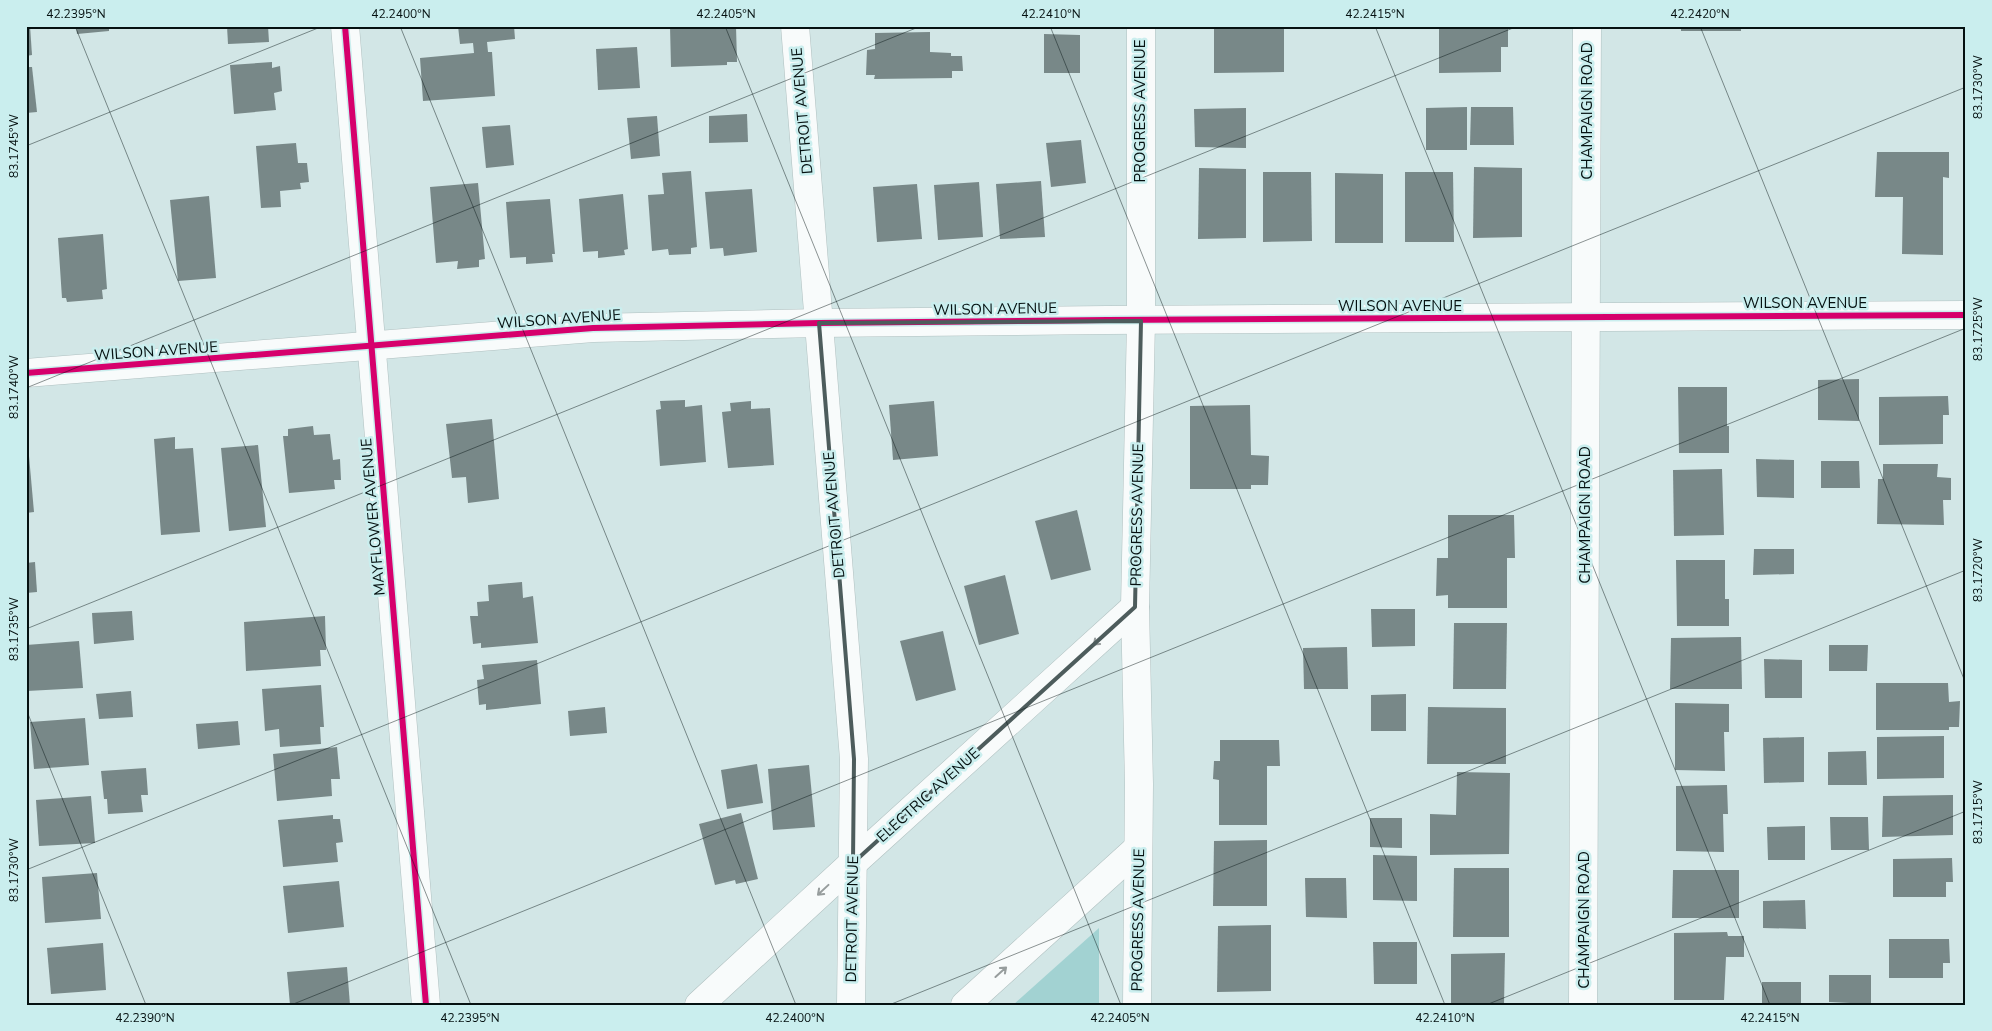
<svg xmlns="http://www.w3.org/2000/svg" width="1992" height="1031" font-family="'Nunito Sans',sans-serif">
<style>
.green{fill:#a2d2d2}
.building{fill:#788888}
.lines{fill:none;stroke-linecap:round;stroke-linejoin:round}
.street-casing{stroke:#b0c0c0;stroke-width:29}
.street{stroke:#f8fbfb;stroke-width:28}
.cycleway-casing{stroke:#caeeee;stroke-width:9}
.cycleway{stroke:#d6006c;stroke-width:6}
.oneway{stroke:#979d9d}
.marked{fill:none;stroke:#4d5c5c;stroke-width:4;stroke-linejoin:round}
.ticks{fill:none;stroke:#051111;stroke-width:1;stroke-opacity:0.45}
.labels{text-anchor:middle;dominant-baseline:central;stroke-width:5;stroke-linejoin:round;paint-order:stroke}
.street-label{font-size:15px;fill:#051111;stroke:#caeeee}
.neatline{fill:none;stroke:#051111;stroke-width:2}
.ticks-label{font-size:12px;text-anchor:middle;fill:#051111}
</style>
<rect width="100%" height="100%" fill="#d2e6e6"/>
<path class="green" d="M1099,928V1005H1013Z"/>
<g class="building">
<path d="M26,26H30L32,55L26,56Z"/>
<path d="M76,26H109V31L77,34Z"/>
<path d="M227,26H268L269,42L228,44Z"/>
<path d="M458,26H514L515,39L487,42L488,52H492L495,96L423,101L420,58L474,53L473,43L460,44Z"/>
<path d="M670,26H736L737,62H727V65L671,67Z"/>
<path d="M1214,26H1284V72L1214,73Z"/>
<path d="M1508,26V47H1501V72L1439,73V28Z"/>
<rect x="1681" y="26" width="60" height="5"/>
<path d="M930,32V52L951,53V56H962L963,71H952V78L874,79L875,75H866L867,50L875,49V33Z"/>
<path d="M1044,34L1080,35V73H1044Z"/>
<path d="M637,47L640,88L598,90L596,49Z"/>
<path d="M272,62V68L280,66L282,91L274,93L276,110L234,114L230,65Z"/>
<path d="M26,67H32L37,112L26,113Z"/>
<path d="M1467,107V150H1426V108Z"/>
<path d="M1471,107H1513L1514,145H1470Z"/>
<path d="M1246,108V148L1195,147L1194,109Z"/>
<path d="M747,114L748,142L709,143V116Z"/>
<path d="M657,116L660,156L631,159L627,118Z"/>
<path d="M510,125L514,165L486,168L482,127Z"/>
<path d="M1081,140L1086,183L1051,187L1046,143Z"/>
<path d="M296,143L298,163H307L309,182L300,183L301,189L280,191L281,207L261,208L256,146Z"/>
<path d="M1877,152H1949V178L1943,177V255L1902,254L1903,197H1875Z"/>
<path d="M1474,167L1522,168V237L1473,238Z"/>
<path d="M1199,168L1246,169V238L1198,239Z"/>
<path d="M691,171L697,247L691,248V254L669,255L668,249L652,251L648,195L664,194L662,173Z"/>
<path d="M1263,172H1311L1312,241L1263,242Z"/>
<path d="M1405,172H1453L1454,242H1405Z"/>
<path d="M1335,173L1383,174V243H1335Z"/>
<path d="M1041,181L1045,237L1000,239L996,184Z"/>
<path d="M979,182L983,237L938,240L934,185Z"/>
<path d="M478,183L485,259L479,260V267L457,269L458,261L436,263L430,187Z"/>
<path d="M917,184L922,239L877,242L873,187Z"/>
<path d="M752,189L757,252L724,256L723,248L710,249L705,192Z"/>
<path d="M623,194L628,249L624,250L625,255L598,258V251L583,252L579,199Z"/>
<path d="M209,196L216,278L178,281L170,200Z"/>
<path d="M550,199L555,254H552L553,262L526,264V257L510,258L506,202Z"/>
<path d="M103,234L107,289L102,290L103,299L67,302L66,298H62L58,238Z"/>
<path d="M1859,379V421L1818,420V380Z"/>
<path d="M1678,387H1727V426H1729V453H1679Z"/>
<path d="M1948,396L1949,415H1943V444L1879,445V397Z"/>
<path d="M685,400V407L702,405L706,462L660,466L656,410L661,409L660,401Z"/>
<path d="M751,401V409L770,408L774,465L728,468L722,412L731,411L730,403Z"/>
<path d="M934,401L938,456L893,460L889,405Z"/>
<path d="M1250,405L1251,455L1269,456L1268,485H1251V489H1190V406Z"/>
<path d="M492,419L499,499L468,503L466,477L452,478L446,424Z"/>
<path d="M313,426L314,435L330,434L333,460L340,459L341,480H334L335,489L289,493L283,436H288V429Z"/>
<path d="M175,437V449L193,448L200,532L161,535L154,439Z"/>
<path d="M258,445L266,527L229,531L221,448Z"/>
<path d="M26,456H29L34,512L26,513Z"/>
<path d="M1756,459L1794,460V498L1757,497Z"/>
<path d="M1821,461H1859L1860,488H1821Z"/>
<path d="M1883,464H1938L1937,477L1951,478V500H1943L1944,525L1877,524L1878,479H1883Z"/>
<path d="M1722,469L1724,535L1674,536L1673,470Z"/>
<path d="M1077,510L1091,570L1051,580L1035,521Z"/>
<path d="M1448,515H1514L1515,558H1507V608H1448V595L1436,596L1437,558H1448Z"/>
<path d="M1754,549H1794V574L1753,575Z"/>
<path d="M1676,560H1725V599H1729V626H1677Z"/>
<path d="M35,562L37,592L26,593V563Z"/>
<path d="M1005,575L1019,634L979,645L964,586Z"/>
<path d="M522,582L523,598L533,596L538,643L481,648V643L473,644L470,616H478L477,602L489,601L488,585Z"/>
<path d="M1371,609H1415V646L1372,647Z"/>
<path d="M132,611L134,640L94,644L92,613Z"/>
<path d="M325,616L326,650H320L321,666L246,671L244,622Z"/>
<path d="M1454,623H1507L1506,689H1453Z"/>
<path d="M943,631L956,690L916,701L900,641Z"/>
<path d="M1741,637L1742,689H1670L1671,638Z"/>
<path d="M79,641L83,688L27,691L26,645Z"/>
<path d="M1829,645H1868L1867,671H1829Z"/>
<path d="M1347,647L1348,689H1304L1303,648Z"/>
<path d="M1764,659L1802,660V698H1765Z"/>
<path d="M537,660L541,704L486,710V704L479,705L477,680L484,679L482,665Z"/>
<path d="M1876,683H1948L1949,702L1960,701L1959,727H1949V730H1876Z"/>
<path d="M321,685L324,727H320L321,744L280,747L279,729L265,731L262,689Z"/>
<path d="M131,691L133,717L99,719L96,694Z"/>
<path d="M1406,694V731H1371V695Z"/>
<path d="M1675,703L1729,704V732H1724L1725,771L1675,770Z"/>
<path d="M605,707L607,733L570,736L568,711Z"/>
<path d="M1428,707L1506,708V764H1427Z"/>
<path d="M85,718L89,765L34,769L30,722Z"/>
<path d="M238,721L240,745L198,749L196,724Z"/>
<path d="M1944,736V778L1877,779V737Z"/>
<path d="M1804,737V782L1764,783L1763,738Z"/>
<path d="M1220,740H1279L1280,766H1267V825H1219V780L1213,779L1214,761H1220Z"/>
<path d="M337,747L340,779H331L332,796L277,801L273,754Z"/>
<path d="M1866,751L1867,785H1828V752Z"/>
<path d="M757,764L763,803L727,809L721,770Z"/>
<path d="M809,765L815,827L773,830L768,769Z"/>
<path d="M146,768L148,795H141L143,812L108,814L107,799H104L101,771Z"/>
<path d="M1457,772L1510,773L1509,854L1430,855V814L1456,815Z"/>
<path d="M1727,785L1728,814H1723L1724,852L1676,851V786Z"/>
<path d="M1953,795V835L1882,837L1883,796Z"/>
<path d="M91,796L95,843L39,846L36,800Z"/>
<path d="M741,813L758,879L736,884L735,880L715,885L699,824Z"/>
<path d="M333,815V819H340L343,842L336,843L338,862L283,867L278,820Z"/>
<path d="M1830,817H1868L1869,850H1831Z"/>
<path d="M1370,818H1402V848L1370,847Z"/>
<path d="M1805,826V860H1768L1767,827Z"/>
<path d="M1267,840V906H1213L1214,841Z"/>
<path d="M1373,855L1417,856V901L1373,900Z"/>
<path d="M1952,858L1953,882H1946V897H1893V859Z"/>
<path d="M1454,868H1509V937H1453Z"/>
<path d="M1673,870H1739V918H1672Z"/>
<path d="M97,873L101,919L45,923L42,877Z"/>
<path d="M1305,878H1346L1347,918L1306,917Z"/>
<path d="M339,881L344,927L288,933L283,886Z"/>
<path d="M1805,900L1806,929L1763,928V901Z"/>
<path d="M1271,925V991L1217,992L1218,926Z"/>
<path d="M1727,932L1728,936H1744V957H1726L1724,1000H1674V933Z"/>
<path d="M1889,939H1949L1950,963H1943V978H1889Z"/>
<path d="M1373,942H1417V984H1374Z"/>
<path d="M103,943L106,990L51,994L47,948Z"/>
<path d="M1505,953L1504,1005H1451V954Z"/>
<path d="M347,967L350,1005H290L287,972Z"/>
<path d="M1829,975H1871V1004L1829,1002Z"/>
<rect x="1762" y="982" width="39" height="23"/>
</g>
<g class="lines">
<g class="street-casing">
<g id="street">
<path d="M345,26L426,1005"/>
<path d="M795,26L854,759L851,1005"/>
<path d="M26,373L593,328L819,323L1107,320L1966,315"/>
<path d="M699,1005L853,863L1135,607"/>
<path d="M965,1005L1138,848"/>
<path d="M1137,1005L1139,784L1135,607L1141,321V26"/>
<path d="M1583,1005L1587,26"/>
</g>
</g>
<use href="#street" class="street"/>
<g class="cycleway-casing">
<g id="cycleway">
<path d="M345,26L426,1005"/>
<path d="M26,373L593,328L819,323L1107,320L1966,315"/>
</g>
</g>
<use href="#cycleway" class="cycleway"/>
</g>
<defs><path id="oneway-shaft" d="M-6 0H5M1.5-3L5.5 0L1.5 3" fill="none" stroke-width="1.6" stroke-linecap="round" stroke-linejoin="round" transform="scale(1.25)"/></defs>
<g class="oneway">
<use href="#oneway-shaft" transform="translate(1099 640) rotate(138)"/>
<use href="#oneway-shaft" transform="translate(823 890) rotate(137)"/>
<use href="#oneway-shaft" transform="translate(1001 972) rotate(-42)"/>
</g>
<path class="marked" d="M1141,321L1135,607L853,863L854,759L819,323Z"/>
<path class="ticks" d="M75,26L471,1005M400,26L796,1005M725,26L1121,1005M1050,26L1445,1005M1375,26L1770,1005M1700,26L1966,684M26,146L323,26M26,388L921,26M26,629L1518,26M26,709L146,1005M26,870L1966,87M291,1005L1966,328M889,1005L1966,570M1486,1005L1966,811"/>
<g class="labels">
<g class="street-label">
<text transform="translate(802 111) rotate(-95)">DETROIT AVENUE</text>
<text transform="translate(1140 111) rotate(-90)">PROGRESS AVENUE</text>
<text transform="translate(1587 111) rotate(-90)">CHAMPAIGN ROAD</text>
<text x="1805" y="303">WILSON AVENUE</text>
<text x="1400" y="306">WILSON AVENUE</text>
<text transform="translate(995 309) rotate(-1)">WILSON AVENUE</text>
<text transform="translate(559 319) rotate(-4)">WILSON AVENUE</text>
<text transform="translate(156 351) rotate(-4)">WILSON AVENUE</text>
<text transform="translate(834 515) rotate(-95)">DETROIT AVENUE</text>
<text transform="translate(1137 515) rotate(-89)">PROGRESS AVENUE</text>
<text transform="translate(1585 515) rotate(-90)">CHAMPAIGN ROAD</text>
<text transform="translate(373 517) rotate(-95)">MAYFLOWER AVENUE</text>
<text transform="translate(928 795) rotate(-42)">ELECTRIC AVENUE</text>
<text transform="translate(852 919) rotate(-89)">DETROIT AVENUE</text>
<text transform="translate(1138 920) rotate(-89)">PROGRESS AVENUE</text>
<text transform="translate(1584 920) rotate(-90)">CHAMPAIGN ROAD</text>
</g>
</g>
<rect width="1992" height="1031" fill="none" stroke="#caeeee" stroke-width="55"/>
<rect x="28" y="28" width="1936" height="976" class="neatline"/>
<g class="ticks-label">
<text x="76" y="18">42.2395°N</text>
<text x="401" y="18">42.2400°N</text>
<text x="726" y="18">42.2405°N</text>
<text x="1051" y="18">42.2410°N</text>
<text x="1375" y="18">42.2415°N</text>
<text x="1700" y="18">42.2420°N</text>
<text transform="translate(1978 87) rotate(-90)" y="4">83.1730°W</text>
<text transform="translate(14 146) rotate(-90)" y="4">83.1745°W</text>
<text transform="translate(1978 329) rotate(-90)" y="4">83.1725°W</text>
<text transform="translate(14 387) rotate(-90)" y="4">83.1740°W</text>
<text transform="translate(1978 570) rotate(-90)" y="4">83.1720°W</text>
<text transform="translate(14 629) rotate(-90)" y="4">83.1735°W</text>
<text transform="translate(1978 812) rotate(-90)" y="4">83.1715°W</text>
<text transform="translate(14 870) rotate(-90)" y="4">83.1730°W</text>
<text x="145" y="1022">42.2390°N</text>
<text x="470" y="1022">42.2395°N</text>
<text x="795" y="1022">42.2400°N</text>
<text x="1120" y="1022">42.2405°N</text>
<text x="1445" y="1022">42.2410°N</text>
<text x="1770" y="1022">42.2415°N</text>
</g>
</svg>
